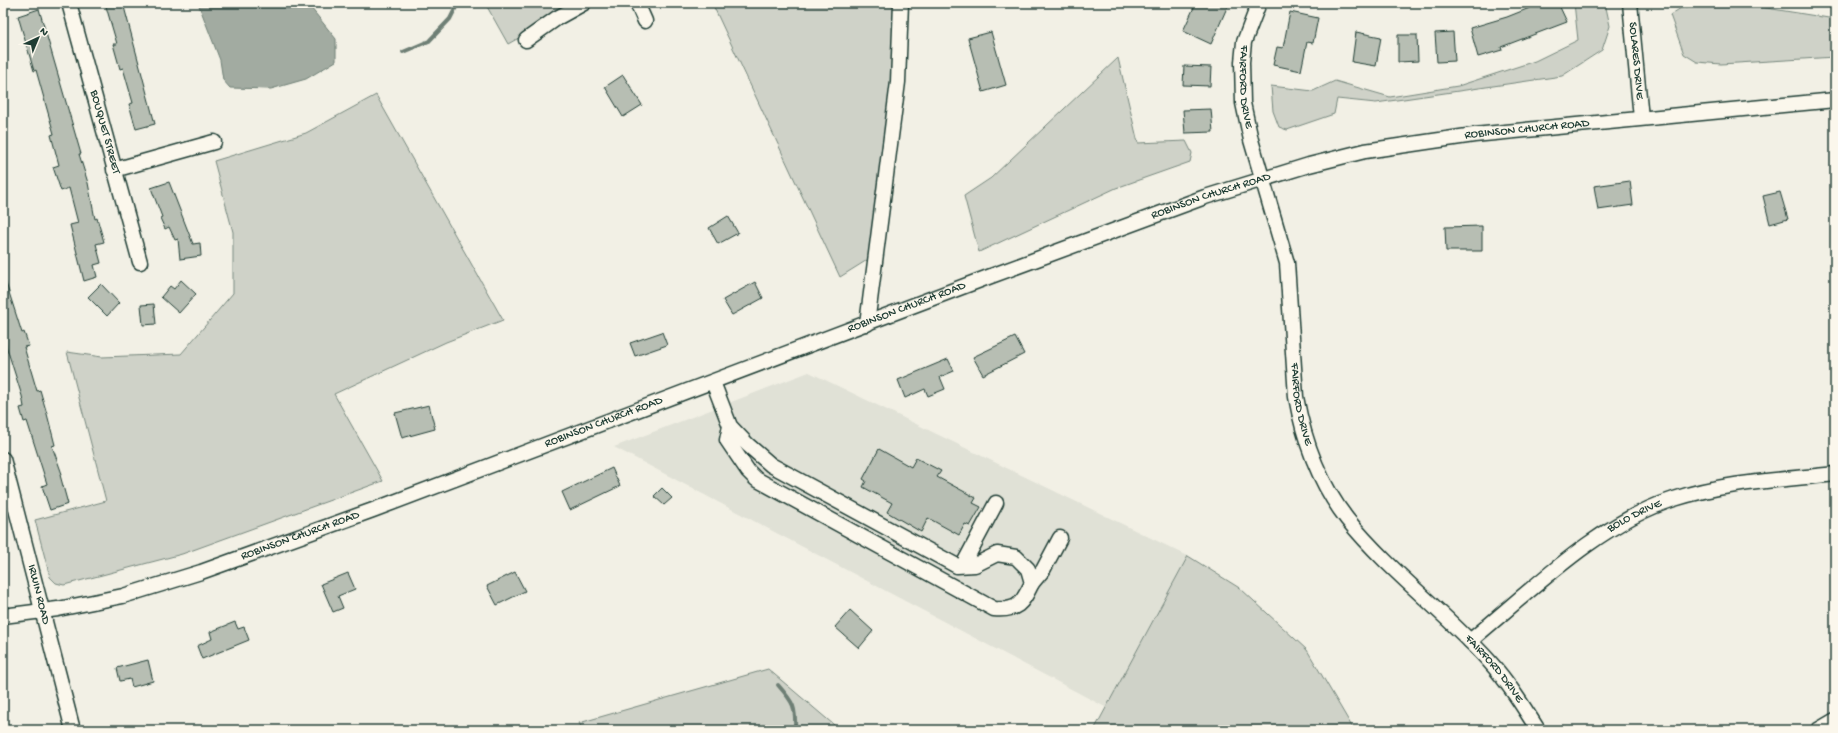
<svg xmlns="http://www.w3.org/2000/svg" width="1838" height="733" font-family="'Gochi Hand',sans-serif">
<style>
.built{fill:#e0e1d6}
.green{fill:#cfd2c8;stroke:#77887e}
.water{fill:#a2aba1;stroke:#6e7f75}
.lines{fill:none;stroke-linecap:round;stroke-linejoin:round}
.stream{stroke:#6e7f75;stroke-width:4}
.building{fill:#b7beb3;stroke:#1f3d34}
.minor-casing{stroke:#1f3d34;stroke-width:17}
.minor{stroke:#fbf7ec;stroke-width:14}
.labels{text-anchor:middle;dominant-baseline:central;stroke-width:3;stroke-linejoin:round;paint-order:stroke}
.street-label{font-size:12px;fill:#1f3d34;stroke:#fbf7ec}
</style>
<rect width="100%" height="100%" fill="#f2f0e5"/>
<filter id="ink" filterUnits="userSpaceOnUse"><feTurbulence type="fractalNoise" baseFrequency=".025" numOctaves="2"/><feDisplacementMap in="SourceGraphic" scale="8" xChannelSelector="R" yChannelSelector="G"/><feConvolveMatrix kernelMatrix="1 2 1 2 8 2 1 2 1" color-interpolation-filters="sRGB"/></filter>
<g filter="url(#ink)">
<path class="built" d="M809,372L1188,556L1107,708L614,447Z"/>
<g class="green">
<path d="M485,3H570L540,26L508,44Z"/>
<path d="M712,3H901L872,257L840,277Z"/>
<path d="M1574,3H1605L1610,26L1602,50L1562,76L1376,103L1337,99L1334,114L1287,130L1279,127L1273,111L1271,86L1313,91L1335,81L1390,97L1458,86L1535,61L1578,40Z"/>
<path d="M1703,3H1735L1835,19V57L1721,64L1697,62L1684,54L1670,15L1681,8Z"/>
<path d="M1118,58L1138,143L1186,141L1192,153L1190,162L1116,188L979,252L964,196L991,178Z"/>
<path d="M376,95L503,320L446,342L334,394L383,481L182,554L64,585L56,583L50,577L35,520L106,501L67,352L102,357L181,354L233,293V232L214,161L306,133Z"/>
<path d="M1188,556L1241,589L1307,650L1354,730H1094Z"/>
<path d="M768,669L840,730H583L579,723Z"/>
</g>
<path class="water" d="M198,3H307L336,39V61L306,79L271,89L230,88L223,80L220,60Z"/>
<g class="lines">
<g class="stream">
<path d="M403,52L429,41L450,19L458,3"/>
<path d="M778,685C794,703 796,707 795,730"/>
</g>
</g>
<g class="building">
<path d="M105,3H123L155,124L136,129L129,104L133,103L123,68L120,69L113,44H117Z"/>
<path d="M1196,3H1229L1211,44L1183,31Z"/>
<path d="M1542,3H1558L1567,22L1501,47L1502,50L1478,57L1470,28L1507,17Z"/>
<path d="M39,9L81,154H79L88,183L95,219L97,218L104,242L96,244L101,263L94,265L97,277L84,281L70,225L78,223L69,188L61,191L53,167L59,165L51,135L54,134L36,70L34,71L18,16Z"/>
<path d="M1290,12L1318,18L1313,43L1307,42L1301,71L1273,65L1277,47L1283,48Z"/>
<path d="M991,32L1006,85L983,92L968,38Z"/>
<path d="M1356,32L1381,37L1376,66L1352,62Z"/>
<path d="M1453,32L1455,61L1437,62L1435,33Z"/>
<path d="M1398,35H1417L1418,61L1398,62Z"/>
<path d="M1184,66L1211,67L1210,86L1183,85Z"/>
<path d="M623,75L642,105L623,117L605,87Z"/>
<path d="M1211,109L1213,132L1185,133L1183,110Z"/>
<path d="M1630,181L1633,205L1598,210L1594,186Z"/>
<path d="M169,182L193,244L200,243L201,256L180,259L178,239L175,240L169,227L165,229L160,218L162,217L151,188Z"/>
<path d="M1780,192L1788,219L1770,224L1763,196Z"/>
<path d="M728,216L738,233L718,244L709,228Z"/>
<path d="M1482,226V251H1446L1445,227Z"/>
<path d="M5,280L22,333L24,332L29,346L24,347L37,391L40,390L47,414L55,445L52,446L62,474L60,475L68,504L50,510L42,486L47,484L27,421L24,422L20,408L24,407L22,396L4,339H6L3,329V281Z"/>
<path d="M181,280L196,294L179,313L161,297L170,286L174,289Z"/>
<path d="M755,282L763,298L732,315L723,300Z"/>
<path d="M101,284L119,303L107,316L88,297Z"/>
<path d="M154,304L156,324L143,325L141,305Z"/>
<path d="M662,332L667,345L635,356L630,343Z"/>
<path d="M1015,337L1024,354L983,375L973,357Z"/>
<path d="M948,359L954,371L940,377L945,389L928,396L925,389L905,398L898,380Z"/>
<path d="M429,405L435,429L402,438L395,413Z"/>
<path d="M879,449L911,467L916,458L941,471L937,477L976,498L973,503L981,507L970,526L965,524L959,535L928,518L921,532L887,512L892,503L863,487L866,481L863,479Z"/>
<path d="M612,468L620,486L570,510L562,492Z"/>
<path d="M662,488L672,498L664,505L654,496Z"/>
<path d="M515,572L525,591L497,605L487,586Z"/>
<path d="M348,573L355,589L338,596L343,608L333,612L321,584Z"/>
<path d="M850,610L873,631L859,648L835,627Z"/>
<path d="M235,622L238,629L244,627L249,640L202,659L197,646L212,639L210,632Z"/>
<path d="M148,660L153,681L132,687L130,679L120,681L117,668Z"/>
</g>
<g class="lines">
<g class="minor-casing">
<g id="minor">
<path id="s1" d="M69,3L140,262"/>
<path d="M637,3L645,21"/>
<path id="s2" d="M1259,3L1244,42L1242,62L1243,103L1251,140L1287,263L1296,397C1304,441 1319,483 1347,519C1389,571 1444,611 1489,661C1508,682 1523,706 1538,730"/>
<path id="s3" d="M1630,3L1641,118"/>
<path d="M526,40L557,18L584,3"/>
<path d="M114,170L214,142"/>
<path d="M867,324L898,82L901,3"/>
<path d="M713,382L730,426L748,445L771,465L957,566L975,565L997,554L1016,557L1028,569L1032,583C1022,603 1019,611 994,609L756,479L748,471L727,440L730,426"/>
<path id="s4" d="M3,459L73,730"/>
<path d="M963,565L996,503"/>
<path d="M1032,583L1043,570L1060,538"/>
<path id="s5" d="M3,616L58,609L123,596L201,572L373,510L991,276L1205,197L1309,165L1365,151L1474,135L1835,100"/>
<path id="s6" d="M1470,641C1531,591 1598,523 1674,499C1726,482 1781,480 1835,474"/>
<path d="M1818,730L1835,720"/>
</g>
</g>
<use href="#minor" class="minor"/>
</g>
</g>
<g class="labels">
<g class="street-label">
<text stroke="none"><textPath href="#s3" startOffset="58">SOLARES DRIVE</textPath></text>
<text stroke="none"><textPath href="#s2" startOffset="87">FAIRFORD DRIVE</textPath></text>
<text stroke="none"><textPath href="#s5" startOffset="1605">ROBINSON CHURCH ROAD</textPath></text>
<text stroke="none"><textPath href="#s1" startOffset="134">BOUQUET STREET</textPath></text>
<text stroke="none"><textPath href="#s5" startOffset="1281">ROBINSON CHURCH ROAD</textPath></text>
<text stroke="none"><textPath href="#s5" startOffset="957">ROBINSON CHURCH ROAD</textPath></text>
<text stroke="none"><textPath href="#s2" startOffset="411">FAIRFORD DRIVE</textPath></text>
<text stroke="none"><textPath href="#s5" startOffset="633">ROBINSON CHURCH ROAD</textPath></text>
<text stroke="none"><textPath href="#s6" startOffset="207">BOLO DRIVE</textPath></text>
<text stroke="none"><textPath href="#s5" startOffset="309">ROBINSON CHURCH ROAD</textPath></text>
<text stroke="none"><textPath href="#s4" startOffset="140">IRWIN ROAD</textPath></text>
<text stroke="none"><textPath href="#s2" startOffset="747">FAIRFORD DRIVE</textPath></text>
</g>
</g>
<rect width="1838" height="733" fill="none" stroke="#fbf7ec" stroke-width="16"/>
<rect x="8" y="8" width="1822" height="717" fill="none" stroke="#1f3d34" stroke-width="1.5" filter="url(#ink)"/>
<g transform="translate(38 38) rotate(44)" stroke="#fbf7ec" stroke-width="3" paint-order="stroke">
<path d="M0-3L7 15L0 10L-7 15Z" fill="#1f3d34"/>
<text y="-6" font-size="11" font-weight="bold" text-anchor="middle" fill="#1f3d34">N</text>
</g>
</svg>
